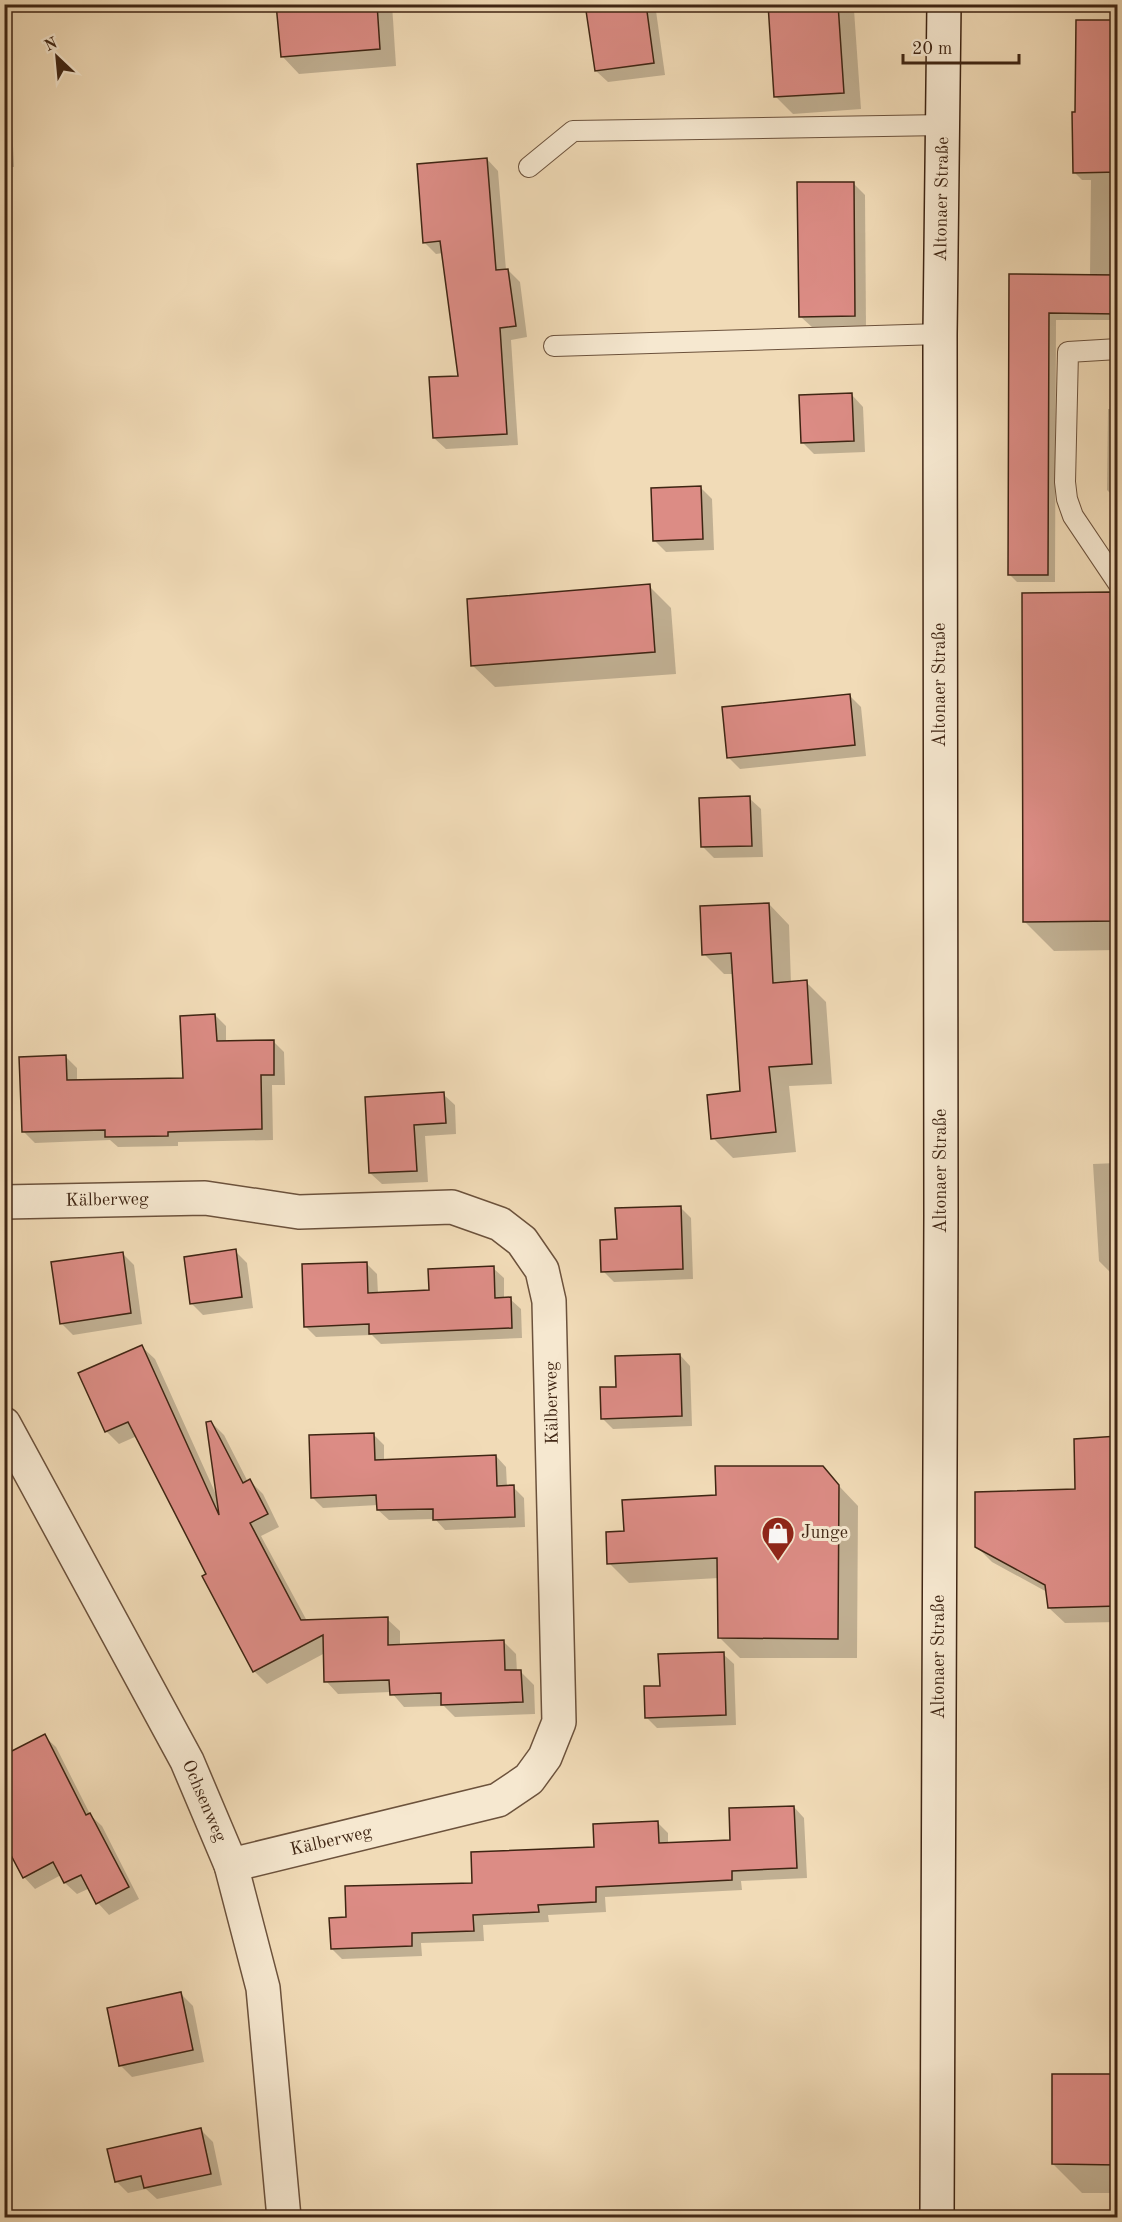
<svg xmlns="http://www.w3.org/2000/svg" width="1122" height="2222" font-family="'Old Standard TT',serif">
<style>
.shadow{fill:#0003}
.building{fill:#dc8c85;stroke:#3f2513;stroke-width:1.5}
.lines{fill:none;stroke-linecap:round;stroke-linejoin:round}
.lane-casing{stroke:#6c523c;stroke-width:22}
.street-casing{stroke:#6c523c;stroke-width:36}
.secondary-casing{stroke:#3f2513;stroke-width:36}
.lane{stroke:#f6e8d0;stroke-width:20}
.street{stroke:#f6e8d0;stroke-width:33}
.secondary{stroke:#f6e8d0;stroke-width:33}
.labels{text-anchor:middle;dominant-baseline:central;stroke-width:6;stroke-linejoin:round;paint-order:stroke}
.street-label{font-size:18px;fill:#3f2513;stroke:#f6e8d0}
.poi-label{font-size:18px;fill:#3f2513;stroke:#f6e8d0;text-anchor:start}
</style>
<rect width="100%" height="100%" fill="#f1dbb7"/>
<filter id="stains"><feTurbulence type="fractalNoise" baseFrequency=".00333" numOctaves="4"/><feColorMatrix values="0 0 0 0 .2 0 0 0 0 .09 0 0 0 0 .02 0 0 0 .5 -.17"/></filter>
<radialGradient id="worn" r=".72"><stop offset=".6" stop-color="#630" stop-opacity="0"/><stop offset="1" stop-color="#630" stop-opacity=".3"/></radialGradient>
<g class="shadow">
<path d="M278,4H392L396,66L299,74L282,56Z"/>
<path d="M587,4H655L665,75L608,82L596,71Z"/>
<path d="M770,4H848L854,10L861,109L793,114L776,97Z"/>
<path d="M1118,22V320H1056L1055,582H1017L1009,574L1010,276H1090L1091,180H1082L1074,172L1077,113Z"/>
<path d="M4,116L12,124L14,167H4Z"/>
<path d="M487,159L498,171L506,270H508L520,282L527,337L511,340L518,445L446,449L434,438L460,377L443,253L436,254L424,242Z"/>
<path d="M853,183L865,195L866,327L813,328L801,317Z"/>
<path d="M852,395L863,407L865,452L814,454L802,442Z"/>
<path d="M1108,409H1118V501L1107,490Z"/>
<path d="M700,487L712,499L714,550L666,552L654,540Z"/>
<path d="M649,586L671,608L676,674L495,687L473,666Z"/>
<path d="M1118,596V950L1054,951L1025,922Z"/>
<path d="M849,695L861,707L866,756L740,769L728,757Z"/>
<path d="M749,798L761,809L763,857L714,858L703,847Z"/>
<path d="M769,904L789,925L791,983L806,982L826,1002L832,1084L789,1086L796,1152L733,1158L713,1138L741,1093L734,974H724L704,954Z"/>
<path d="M215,1015L226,1026V1042L273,1041L284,1052L285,1085H272L273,1140L178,1142V1146L118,1147L110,1140L35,1143L24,1132L66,1057L77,1068V1082L184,1079Z"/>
<path d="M1118,1049V1280L1099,1261L1093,1164L1117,1163L1110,1050Z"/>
<path d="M443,1094L455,1105L456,1134L425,1136L428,1182L382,1184L370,1173L366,1098Z"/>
<path d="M680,1207L691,1218L693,1279L614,1282L603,1271Z"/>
<path d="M235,1251L247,1263L253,1308L203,1315L192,1304Z"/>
<path d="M122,1253L134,1265L142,1324L73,1335L61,1323Z"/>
<path d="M366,1263L377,1274L378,1294L431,1291L493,1268L504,1278V1299H510L521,1309L522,1338L381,1344L372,1335L316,1337L305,1326Z"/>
<path d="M142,1347L155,1359L218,1499L211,1422L224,1435L248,1482L250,1481L263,1494L279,1527L261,1536L307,1621L387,1619L400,1631V1646L503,1641L516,1654L517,1672H521L534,1685L535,1714L455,1717L444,1706L404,1707L391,1692L338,1694L326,1681L325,1653L267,1684L254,1671L137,1436L119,1444L106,1431L80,1374Z"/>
<path d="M680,1355L690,1366L692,1426L613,1429L603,1419L617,1388Z"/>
<path d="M373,1434L384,1445V1461L496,1456L506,1467L507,1487H513L524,1498L525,1527L445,1530L435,1519L389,1520L378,1510V1505L323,1508L312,1497Z"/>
<path d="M1118,1438V1622L1065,1623L1049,1608L1047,1592L992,1562L976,1546L1077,1490Z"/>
<path d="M822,1468L858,1506L857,1658H740L720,1638L719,1578L629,1583L609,1563L625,1533L717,1497Z"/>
<path d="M723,1654L734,1664L736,1725L657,1728L646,1717L661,1687Z"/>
<path d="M44,1736L56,1747L91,1816L102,1826L139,1899L109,1915L98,1903L90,1888L77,1894L65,1883L61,1875L35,1889L24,1877Z"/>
<path d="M794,1807L804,1818L807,1878L741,1881L742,1890L605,1897L606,1912L548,1915L549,1922L483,1925L484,1941L421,1943L422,1956L342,1959L332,1949L347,1919L474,1885L595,1849L657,1822L668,1833V1844L732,1842Z"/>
<path d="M181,1994L193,2006L204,2062L132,2077L120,2065Z"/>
<path d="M1118,2075V2193H1082L1053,2164Z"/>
<path d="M201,2130L213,2142L222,2185L157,2199L146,2189L128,2193L116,2181Z"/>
</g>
<g class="building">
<path d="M276,4H377L380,49L281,57Z"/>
<path d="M585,4H646L654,63L595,71Z"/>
<path d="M768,4H838L844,93L774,97Z"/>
<path d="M1076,20H1118V172L1073,173L1072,112H1075Z"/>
<path d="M487,158L496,270L508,269L516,326L500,328L507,434L433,438L429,377L458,376L440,241L423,243L417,164Z"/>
<path d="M797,182H854L855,316L799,317Z"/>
<path d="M1009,274L1118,275V314L1049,313L1048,575H1008Z"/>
<path d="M852,393L854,441L801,443L799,395Z"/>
<path d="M701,486L703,539L653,541L651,488Z"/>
<path d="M650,584L655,652L471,666L467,599Z"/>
<path d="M1111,592L1118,595V921L1023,922L1022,593Z"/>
<path d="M850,694L855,745L727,758L722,707Z"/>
<path d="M750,796L752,846L701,847L699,798Z"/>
<path d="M769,903L773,983L807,980L812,1064L769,1067L776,1132L711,1139L707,1095L740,1091L731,953L702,955L700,906Z"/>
<path d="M215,1014L217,1041L274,1040V1075H261L262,1129L168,1132V1136L105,1137V1130L22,1132L19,1057L66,1055L67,1080L183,1078L180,1016Z"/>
<path d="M444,1092L446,1123L414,1125L417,1171L369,1173L365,1097Z"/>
<path d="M681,1206L683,1269L601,1272L600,1240L617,1239L615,1208Z"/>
<path d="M236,1249L242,1297L190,1304L184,1257Z"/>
<path d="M123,1252L131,1313L60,1324L51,1262Z"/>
<path d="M367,1262L368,1293L429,1290L428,1269L494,1266L495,1298L511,1297L512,1328L369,1334V1324L304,1327L302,1264Z"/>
<path d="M142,1345L219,1515L206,1422L211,1421L243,1483L250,1479L268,1514L250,1523L301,1620L388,1617V1645L504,1640L505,1670H521L523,1702L441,1705V1693L390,1695L389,1680L324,1682L323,1635L253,1672L202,1576L206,1574L128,1422L105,1432L78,1373Z"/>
<path d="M680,1354L682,1416L601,1419L600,1387H616L615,1356Z"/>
<path d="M374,1433L375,1460L496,1455L497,1486L514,1485L515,1517L433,1520V1509L377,1510L376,1495L311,1498L309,1435Z"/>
<path d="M1118,1436V1606L1048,1608L1045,1585L975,1547V1492L1075,1489L1074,1439Z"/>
<path d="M715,1466H823L839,1485L838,1639L718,1638L717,1558L607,1564L606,1532L624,1531L622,1500L716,1495Z"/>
<path d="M724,1652L726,1715L645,1718L644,1686H660L658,1654Z"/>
<path d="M45,1734L86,1815L90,1813L129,1887L96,1904L81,1875L64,1883L53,1862L23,1878L4,1842V1755Z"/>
<path d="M794,1806L797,1868L732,1871V1880L596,1887V1902L538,1905L539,1912L473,1915L474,1931L412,1933V1946L331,1949L329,1918L346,1917L345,1886L472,1883L471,1852L594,1847L593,1824L658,1821L659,1843L730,1840L729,1808Z"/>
<path d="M181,1992L193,2050L119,2066L107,2008Z"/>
<path d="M1052,2074H1118V2165L1052,2164Z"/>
<path d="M201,2128L211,2174L144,2188L141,2176L115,2182L107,2149Z"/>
</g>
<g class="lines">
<g class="lane-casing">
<g id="lane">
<path d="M529,167L573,131L944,125"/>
<path d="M554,346L940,334"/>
<path d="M1118,349L1068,352L1065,482L1067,499L1073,516L1118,583"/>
</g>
</g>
<g class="street-casing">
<g id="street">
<path d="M4,1202L205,1198L299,1212L452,1207L500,1224L522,1241L542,1270L549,1301L559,1722L545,1757L529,1779L498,1800L231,1865"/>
<path d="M4,1424L187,1761L231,1865L263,1988L284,2218"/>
</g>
</g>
<g class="secondary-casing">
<path id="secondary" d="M937,2218L941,1215L940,334L944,4"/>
</g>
<use href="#lane" class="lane"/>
<use href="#street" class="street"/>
<use href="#secondary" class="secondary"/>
</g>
<defs>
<g id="shop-pin" transform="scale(1.725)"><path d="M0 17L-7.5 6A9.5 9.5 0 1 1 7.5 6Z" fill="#8f2418" stroke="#f6e8d0"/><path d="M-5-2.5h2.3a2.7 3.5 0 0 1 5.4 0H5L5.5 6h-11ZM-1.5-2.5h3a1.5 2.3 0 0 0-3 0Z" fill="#fff"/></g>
</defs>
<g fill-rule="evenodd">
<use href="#shop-pin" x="778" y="1533"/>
</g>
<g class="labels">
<g class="street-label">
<text transform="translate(942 199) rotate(-89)">Altonaer Straße</text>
<text transform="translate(940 685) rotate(-90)">Altonaer Straße</text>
<text transform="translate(941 1171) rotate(-90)">Altonaer Straße</text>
<text transform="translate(107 1200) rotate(-1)">Kälberweg</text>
<text transform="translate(552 1403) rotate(-91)">Kälberweg</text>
<text transform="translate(939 1657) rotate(-90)">Altonaer Straße</text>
<text transform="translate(204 1801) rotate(67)">Ochsenweg</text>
<text transform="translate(331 1841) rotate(-13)">Kälberweg</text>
</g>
<g class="poi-label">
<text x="801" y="1533">Junge</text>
</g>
</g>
<rect width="1122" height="2222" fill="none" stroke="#f1dbb7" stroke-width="24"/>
<rect x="6" y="6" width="1110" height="2210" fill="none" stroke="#3f2513" stroke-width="3"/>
<rect x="12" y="12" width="1098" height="2198" fill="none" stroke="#3f2513" stroke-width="1.5"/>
<g transform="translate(57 57) rotate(334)" stroke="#f6e8d0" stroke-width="4.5" paint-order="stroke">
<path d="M0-4.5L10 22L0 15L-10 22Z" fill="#3f2513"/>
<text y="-9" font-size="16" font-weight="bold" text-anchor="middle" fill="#3f2513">N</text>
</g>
<path d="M903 54v9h116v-9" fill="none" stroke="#3f2513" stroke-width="3"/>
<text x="912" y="54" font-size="18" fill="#3f2513" stroke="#f6e8d0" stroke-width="4.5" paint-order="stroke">20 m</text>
<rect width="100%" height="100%" filter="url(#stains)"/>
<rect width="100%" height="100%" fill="url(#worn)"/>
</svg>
